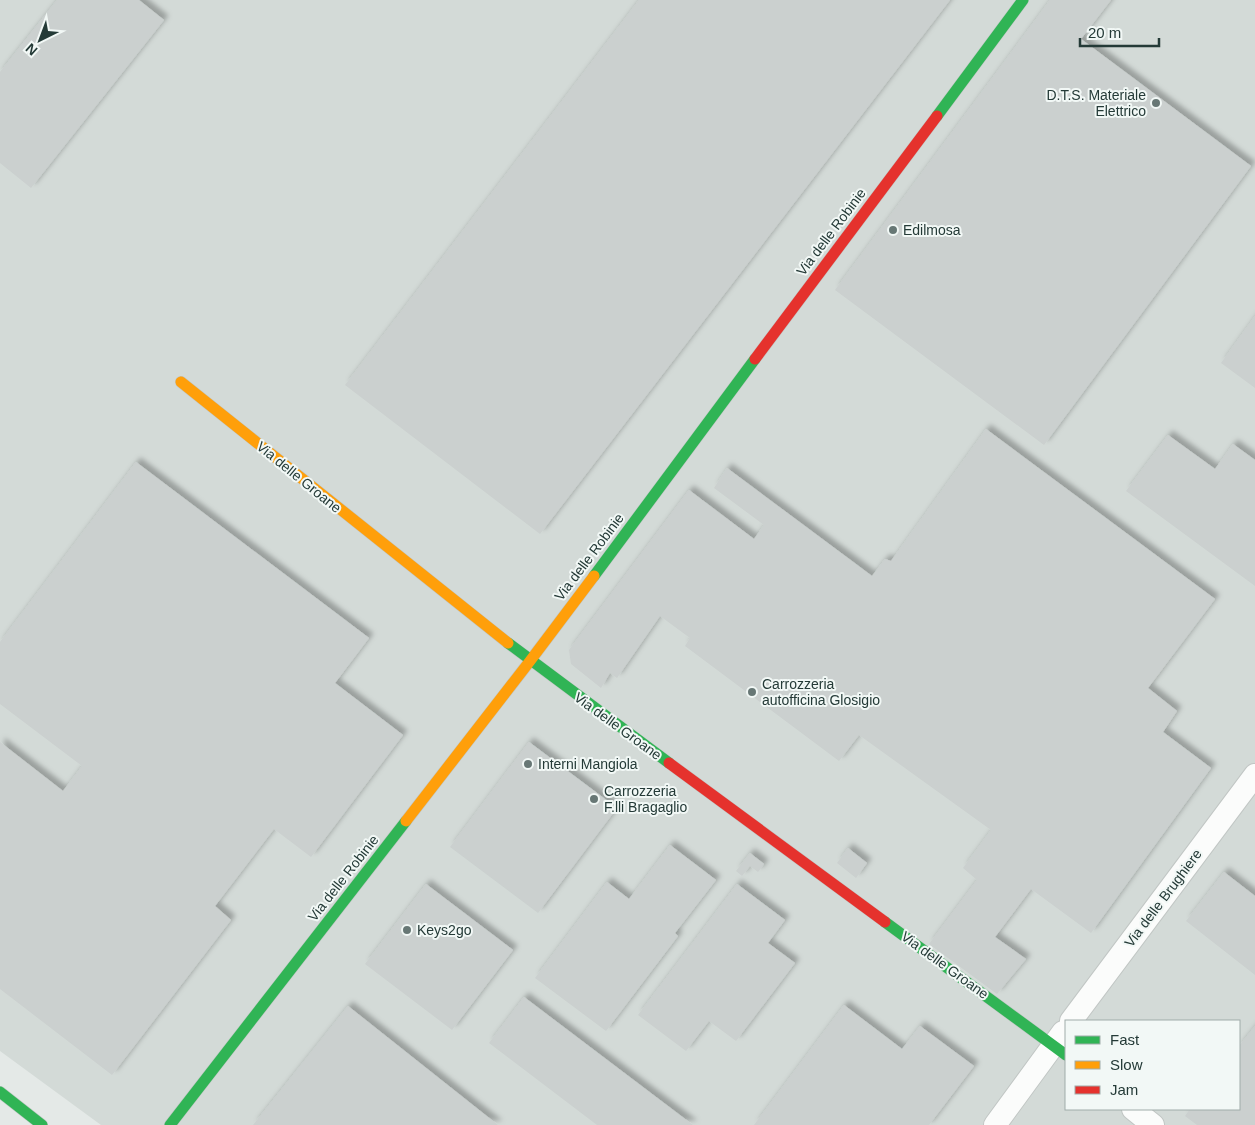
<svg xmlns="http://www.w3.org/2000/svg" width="1255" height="1125" font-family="Helvetica,sans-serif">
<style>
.built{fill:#d3dad7;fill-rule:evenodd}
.building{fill:#cbd0cf;filter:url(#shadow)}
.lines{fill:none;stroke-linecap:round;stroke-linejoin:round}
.street-casing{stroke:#c1c6c4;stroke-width:24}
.fast-casing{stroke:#c0c6c4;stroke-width:12}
.slow-casing{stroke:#c0c6c4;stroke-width:12}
.jam-casing{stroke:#c0c6c4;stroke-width:12}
.street{stroke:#fbfcfb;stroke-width:22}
.fast{stroke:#30b455;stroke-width:11}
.slow{stroke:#ff9f0a;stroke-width:11}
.jam{stroke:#e5322d;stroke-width:11}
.poi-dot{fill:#677775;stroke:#f2f8f6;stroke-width:2}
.labels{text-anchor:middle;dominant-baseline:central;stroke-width:4;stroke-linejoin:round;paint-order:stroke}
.poi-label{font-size:14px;fill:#243a37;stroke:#f2f8f6;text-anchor:start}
.street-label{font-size:14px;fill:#243a37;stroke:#f2f8f6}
</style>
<defs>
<filter id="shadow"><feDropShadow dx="4.5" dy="-4.5" stdDeviation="2.5" flood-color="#0004"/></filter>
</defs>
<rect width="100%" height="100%" fill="#e4e9e7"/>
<path class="built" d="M0,0H1255V1125H101L0,1051ZM1066,1021H1239V1109H1066Z"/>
<g class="building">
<path d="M57,0H139L164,20L31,188L0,163V72Z"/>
<path d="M639,0H950L540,534L345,385Z"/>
<path d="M1050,0H1111L1081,39L1251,166L1044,445L835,290Z"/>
<path d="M1255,316V388L1221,363Z"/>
<path d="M986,429L1215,599L1148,688L1177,711L1163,732L1211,768L1091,933L1031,889L995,937L1026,959L997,994L929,944L977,880L963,868L991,830L859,735L839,761L685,646L690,638L660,616L617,678L610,673L601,688L571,664L569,650L689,490L754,539L764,525L714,488L727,468L872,576L885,559L891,561Z"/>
<path d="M1168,435L1215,469L1233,444L1255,460V586L1126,491Z"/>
<path d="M136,462L369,638L335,683L403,735L311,857L274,829L215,906L231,920L112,1075L0,989V742L63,791L82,766L0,704V642Z"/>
<path d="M529,742L617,808L538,913L450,847Z"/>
<path d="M670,845L716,880L675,933L678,936L606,1031L535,978L607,882L629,899Z"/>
<path d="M848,848L867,863L856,878L837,863Z"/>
<path d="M750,853L764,864L758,872L750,866L742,876L736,871Z"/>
<path d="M1224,872L1255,896V975L1186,921Z"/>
<path d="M426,884L513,950L452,1030L365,964Z"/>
<path d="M737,884L785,920L768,943L795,963L736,1041L709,1021L686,1051L638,1015Z"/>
<path d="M524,997L693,1125H597L489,1043Z"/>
<path d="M844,1005L902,1049L920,1026L974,1066L929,1125H754Z"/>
<path d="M348,1006L498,1125H253Z"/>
<path d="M1255,1026V1125H1197L1185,1116L1190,1109H1239V1046Z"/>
</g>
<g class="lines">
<g class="street-casing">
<g id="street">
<path d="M1071,1021L1255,775"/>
<path d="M1133,1109L1153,1125"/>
<path d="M995,1125L1063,1032"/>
</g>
</g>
<g class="fast-casing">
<g id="fast">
<path d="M937,116L1023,0"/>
<path d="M594,576L755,359"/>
<path d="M508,643L669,763"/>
<path d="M885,922L1066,1055"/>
<path d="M0,1092L42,1125"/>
<path d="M170,1125L406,821"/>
</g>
</g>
<g class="slow-casing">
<g id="slow">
<path d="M181,382L508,643"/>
<path d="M406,821L530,661L594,576"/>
</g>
</g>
<g class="jam-casing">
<g id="jam">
<path d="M755,359L937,116"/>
<path d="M669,763L885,922"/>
</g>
</g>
<use href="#street" class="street"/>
<use href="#fast" class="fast"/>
<use href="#slow" class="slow"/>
<use href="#jam" class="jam"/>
</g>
<g class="poi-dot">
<circle cx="1156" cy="103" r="5"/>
<circle cx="893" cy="230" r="5"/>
<circle cx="752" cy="692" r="5"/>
<circle cx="528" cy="764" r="5"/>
<circle cx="594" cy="799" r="5"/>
<circle cx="407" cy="930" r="5"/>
</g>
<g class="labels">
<g class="poi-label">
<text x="1146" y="95" text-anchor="end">D.T.S. Materiale<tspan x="1146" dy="16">Elettrico</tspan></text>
<text x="903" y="230">Edilmosa</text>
<text x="762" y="684">Carrozzeria<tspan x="762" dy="16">autofficina Glosigio</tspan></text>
<text x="538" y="764">Interni Mangiola</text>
<text x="604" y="791">Carrozzeria<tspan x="604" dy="16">F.lli Bragaglio</tspan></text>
<text x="417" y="930">Keys2go</text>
</g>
<g class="street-label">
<text transform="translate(831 232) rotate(-53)">Via delle Robinie</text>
<text transform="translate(299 477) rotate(39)">Via delle Groane</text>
<text transform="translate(589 557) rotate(-53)">Via delle Robinie</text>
<text transform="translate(618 726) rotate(36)">Via delle Groane</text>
<text transform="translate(343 878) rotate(-52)">Via delle Robinie</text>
<text transform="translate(1163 898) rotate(-53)">Via delle Brughiere</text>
<text transform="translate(945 965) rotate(36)">Via delle Groane</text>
</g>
</g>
<rect x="1065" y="1020" width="175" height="90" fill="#f2f8f6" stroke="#a0acaa"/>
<rect x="1075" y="1036" width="25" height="8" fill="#30b455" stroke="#a0acaa"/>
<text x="1110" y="1045" font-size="15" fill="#243a37">Fast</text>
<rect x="1075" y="1061" width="25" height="8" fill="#ff9f0a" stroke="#a0acaa"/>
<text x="1110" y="1070" font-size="15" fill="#243a37">Slow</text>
<rect x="1075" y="1086" width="25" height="8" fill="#e5322d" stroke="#a0acaa"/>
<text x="1110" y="1095" font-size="15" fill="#243a37">Jam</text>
<g transform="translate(40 40) rotate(222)" stroke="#f2f8f6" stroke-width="4" paint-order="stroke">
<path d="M0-4L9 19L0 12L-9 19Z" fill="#243a37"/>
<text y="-8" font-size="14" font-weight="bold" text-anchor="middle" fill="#243a37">N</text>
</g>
<path d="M1080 38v8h79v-8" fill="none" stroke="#243a37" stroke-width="2.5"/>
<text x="1088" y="38" font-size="15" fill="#243a37" stroke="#f2f8f6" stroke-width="4" paint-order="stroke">20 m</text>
</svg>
